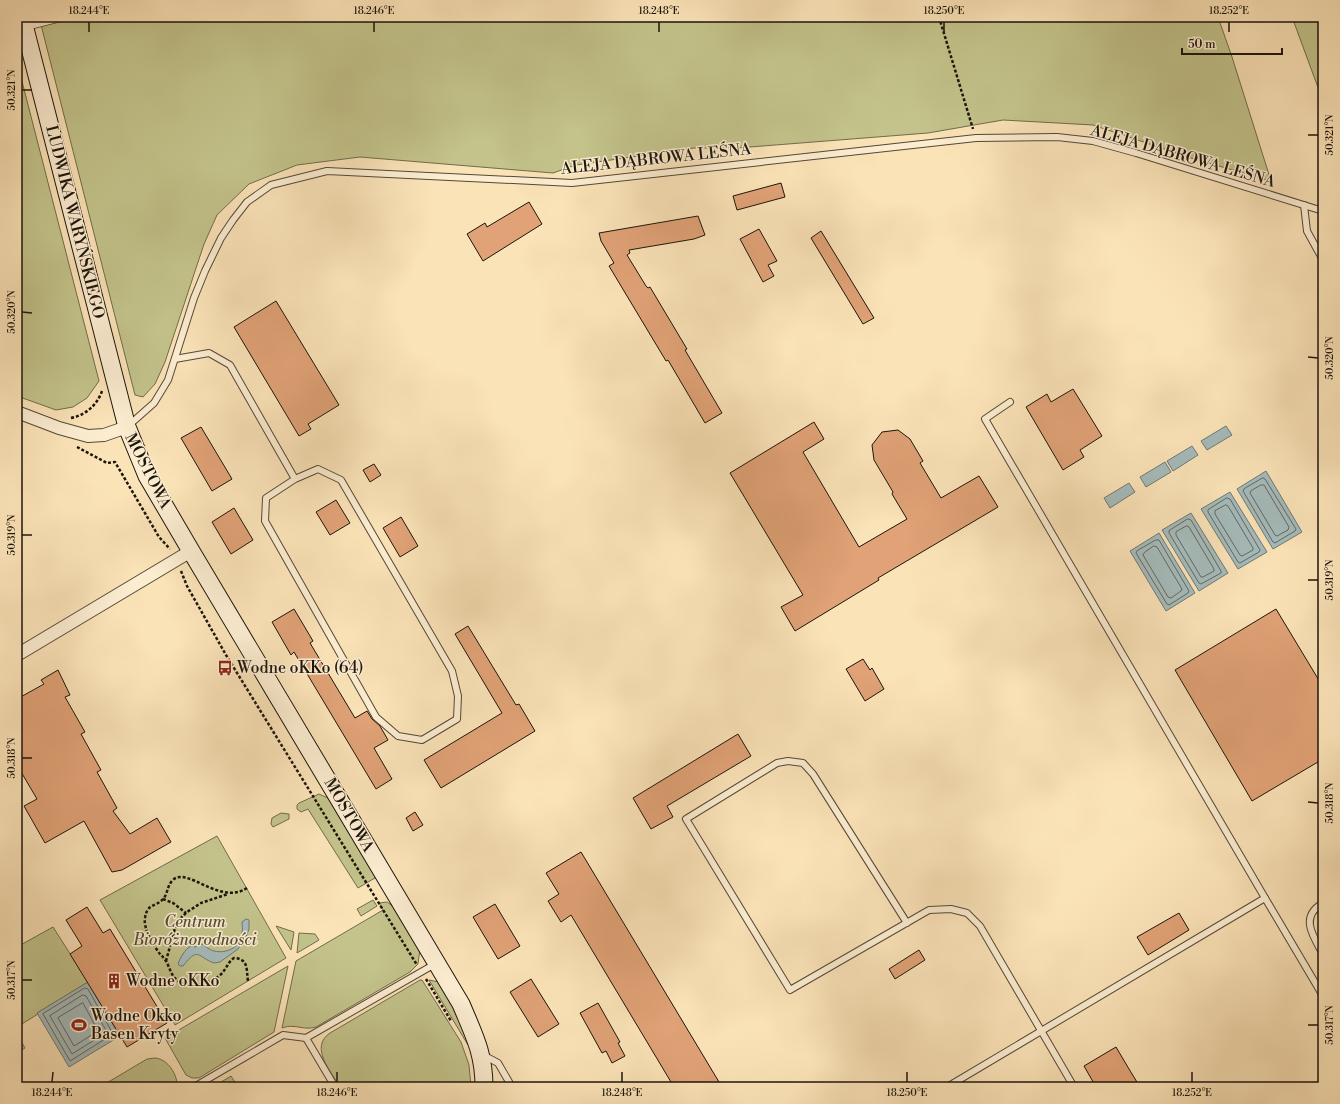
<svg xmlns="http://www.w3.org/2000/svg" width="1340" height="1104" font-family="'Libre Bodoni',serif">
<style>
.green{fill:#c3c38b;stroke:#706c4b}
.water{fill:#a5bbbb;stroke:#6e7975}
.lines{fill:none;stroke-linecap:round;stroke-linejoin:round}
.shore{stroke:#606863;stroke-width:1}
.building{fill:#e0a276;stroke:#1c150b}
.lane-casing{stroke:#544836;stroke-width:8}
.street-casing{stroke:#544836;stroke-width:14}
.secondary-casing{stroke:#1c150b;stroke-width:19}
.path{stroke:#1c150b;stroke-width:2.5;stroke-dasharray:3 2;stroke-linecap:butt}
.lane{stroke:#fcedd1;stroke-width:6}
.street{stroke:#fcedd1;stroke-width:12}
.secondary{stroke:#fcedd1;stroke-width:17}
.ticks{fill:none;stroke:#1c150b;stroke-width:1.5}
.labels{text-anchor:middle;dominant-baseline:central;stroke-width:3;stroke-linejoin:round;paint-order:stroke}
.street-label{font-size:16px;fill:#1c150b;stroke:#fcedd1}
.poi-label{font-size:16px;fill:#1c150b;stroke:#fcedd1;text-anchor:start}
.park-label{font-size:16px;font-style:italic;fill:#565238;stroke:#fcedd1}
.neatline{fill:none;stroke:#1c150b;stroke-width:1.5}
.ticks-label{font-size:10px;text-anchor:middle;fill:#1c150b}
</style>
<rect width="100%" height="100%" fill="#fbe3b8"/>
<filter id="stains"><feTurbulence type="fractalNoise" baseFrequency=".005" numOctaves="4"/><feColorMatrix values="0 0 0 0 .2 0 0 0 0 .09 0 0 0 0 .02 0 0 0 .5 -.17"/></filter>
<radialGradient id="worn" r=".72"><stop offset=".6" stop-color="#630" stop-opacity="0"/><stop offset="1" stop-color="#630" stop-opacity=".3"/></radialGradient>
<g class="green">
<path d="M39,17H1218L1232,57L1271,181L1191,158L1093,125L1003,120L928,133L737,148H694L576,165L553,173L360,157L297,165L249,184L217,215L204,244L165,362L155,384L143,397L135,395Z"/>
<path d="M1292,17H1323V101Z"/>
<path d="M17,62L99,381L87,398L73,407L56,410L17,396Z"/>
<path d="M319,794L328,798L375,875V878L358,888L308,809L301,812L297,809V805L299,803Z"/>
<path d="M281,813L289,814V819L273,827L271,824L272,818Z"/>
<path d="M217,836L286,958L175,1025L100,900Z"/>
<path d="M373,900L377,906L361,916L357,909Z"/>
<path d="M387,902L394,907L420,949L418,964L410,972L316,1027C303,1031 295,1023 282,1028L296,961L383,910L379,903Z"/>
<path d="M276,926L294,932L291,950Z"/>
<path d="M53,927L88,982L37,1013L38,1014L17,1027V947Z"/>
<path d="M299,933L315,934L319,940L297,953Z"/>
<path d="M288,966L274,1032L199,1078H192L186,1075L165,1038Z"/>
<path d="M420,980H422L461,1042L469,1065L471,1087H340C331,1072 309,1047 330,1033Z"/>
<path d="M429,980L439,982C451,1002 463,1022 468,1045Z"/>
<path d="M155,1058C168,1059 178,1075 177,1087H100L147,1059Z"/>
<path d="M231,1076L238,1087H213Z"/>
</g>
<g class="water">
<path d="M1226,426L1232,435L1207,450L1201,441Z"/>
<path d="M1192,446L1198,455L1173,471L1167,461Z"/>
<path d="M1165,462L1171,472L1146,487L1140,477Z"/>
<path d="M1266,471L1302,532L1273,549L1237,489Z"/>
<path d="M1129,483L1135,492L1110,508L1104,498Z"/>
<path d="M1230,492L1267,552L1238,569L1201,509Z"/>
<path d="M1191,513L1228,573L1199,591L1162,530Z"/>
<path d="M1159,533L1195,593L1166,611L1130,551Z"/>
<path d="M246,919L249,920V929L246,937L238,949L220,962L214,963C197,957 199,946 183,966H180L178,964C180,958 185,949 191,946L195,947L202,944C206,946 209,950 214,951C227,954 242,947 242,932C243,929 242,926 242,922Z"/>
<path d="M88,982L120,1036L69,1067L37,1013Z"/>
<path d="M17,1034L25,1048L17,1053Z"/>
</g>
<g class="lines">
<g class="shore">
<path d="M1263,478L1265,479L1296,529L1295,531L1275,543L1273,542L1243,491L1244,489Z"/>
<path d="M1261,485H1264L1289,527L1288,530L1277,536L1275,535L1250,493L1251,491Z"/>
<path d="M1227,498L1230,499L1260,550L1259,552L1240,563L1238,562L1208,512V510Z"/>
<path d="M1226,505L1228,506L1253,548V550L1242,556L1240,555L1215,514V511Z"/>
<path d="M1188,519L1191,520L1221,571V573L1201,584L1199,583L1169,533V531Z"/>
<path d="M1187,526L1189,527L1214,569V571L1203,577H1201L1176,535V532Z"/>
<path d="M1156,540H1159L1189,591L1188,593L1169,605L1167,604L1136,553L1137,551Z"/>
<path d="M1154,546L1157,547L1182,589L1181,591L1171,598L1168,597L1143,555L1144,553Z"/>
<path d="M85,988L88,989L113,1034L70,1061L43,1014Z"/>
<path d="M83,995L86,996L107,1032L72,1054L50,1016Z"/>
<path d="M83,1003L98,1031L74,1046L58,1018Z"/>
</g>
</g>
<g class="building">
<path d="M781,183L785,197L737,210L733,196Z"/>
<path d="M529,202L542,224L483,261L467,234L485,223L487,227Z"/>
<path d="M698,216L705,235L694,239L629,250L630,253L627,255L646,286L648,288L650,287L687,349L685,350L722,413L705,423L668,360L666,361L609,266L614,263L601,241L599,233Z"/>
<path d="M759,229L777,261L768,265L774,276L763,282L740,239Z"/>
<path d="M821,231L874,318L863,324L811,238Z"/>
<path d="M276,301L339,405L308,424L311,429L299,436L234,327Z"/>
<path d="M1073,389L1102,436L1080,450L1084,457L1063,470L1026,407L1047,394L1051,402Z"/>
<path d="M814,422L824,439L803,452L859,547L907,519L892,494L893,492L874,460L872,445L882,432L898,430L910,439L923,461L920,463L941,498L979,476L998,507L878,578L879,580L795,631L781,607L803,595L730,473Z"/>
<path d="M201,427L232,479L212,491L181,438Z"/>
<path d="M374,464L381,475L370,482L363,470Z"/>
<path d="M336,500L350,523L330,535L316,512Z"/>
<path d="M234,508L253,540L231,554L212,522Z"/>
<path d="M401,517L418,546L400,557L383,528Z"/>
<path d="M294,609L313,641L310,643L355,718L367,711L372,719L380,726L388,740L374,748L392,779L376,789L294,652L291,655L272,622Z"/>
<path d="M1276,609L1323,687V759L1252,801L1175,670Z"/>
<path d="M468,626L516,705L519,704L535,731L441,788L424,760L502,713L455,634Z"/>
<path d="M863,659L870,670L872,668L884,689L865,701L846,669Z"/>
<path d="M58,670L70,695L65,697L85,732L81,734L101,770L97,772L117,808L113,811L130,834L157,818L171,842L122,870L112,872L84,821L45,843L24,806L37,799L17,765L22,762L17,754V699L44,684L41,680Z"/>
<path d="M738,734L751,756L667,806L673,817L651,829L633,798Z"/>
<path d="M415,812L423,825L413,831L406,818Z"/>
<path d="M581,852L722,1087H674L571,915L561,922L548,901L559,894L546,873Z"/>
<path d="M495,904L520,946L498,959L473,917Z"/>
<path d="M87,907L103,933L110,929L167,1023L127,1047L70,954L82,946L66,920Z"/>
<path d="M1179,913L1189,930L1148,955L1137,937Z"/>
<path d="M919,950L925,960L895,979L889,969Z"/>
<path d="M531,979L559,1024L538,1037L510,992Z"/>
<path d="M598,1003L620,1042L618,1043L625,1056L612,1063L606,1051L602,1053L580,1013Z"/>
<path d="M1116,1047L1129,1069L1140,1087H1096L1084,1066Z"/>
</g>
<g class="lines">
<g class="lane-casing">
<g id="lane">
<path d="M26,27L65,17"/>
<path d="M1304,205L1307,231L1323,260"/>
<path d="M175,359L209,353L230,365L295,479L266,498L265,521L376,717L398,736L422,740L457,719L458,696L452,671L341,480L318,469L295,479"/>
<path d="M1010,402L985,419L1265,898L1323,996"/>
<path d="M128,426L154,403L168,380L194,298L205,271L221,238L233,220L247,202L271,185L327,171L572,183L976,138L1057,137L1093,141L1136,153L1323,211"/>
<path d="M1323,903C1299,917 1313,936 1323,954"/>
<path d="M907,923L813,774L803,763L788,761L777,763L686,819L790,990L929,910L951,909L967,913L980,926L1074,1087"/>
<path d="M306,1038L335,1087"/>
<path d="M483,1055L498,1063L512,1087"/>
<path d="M194,1087L283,1035L306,1038L435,964"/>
<path d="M947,1087L1265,898"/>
</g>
</g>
<g class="street-casing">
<g id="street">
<path d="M17,412L59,428L88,436L104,435L127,427"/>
<path d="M17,655L191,551"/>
</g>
</g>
<g class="secondary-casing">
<path id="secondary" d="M22,17L127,427L147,476L191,551L461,1004C474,1035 484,1053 484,1087"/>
</g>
<g class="path">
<path d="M939,17L973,129"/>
<path d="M71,418C86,415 97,405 102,391"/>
<path d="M77,447L107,463L115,462L159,537L170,549"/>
<path d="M181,571L187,586L226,655L417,965"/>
<path d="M247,888C220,906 187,866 173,880C167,885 168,894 163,899C156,907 147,903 145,918C143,928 153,945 160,954C162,956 164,958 166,961C170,968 171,976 178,981C183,984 190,985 196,985C204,984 218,979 223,972C227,967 229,961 234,958C249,959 246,969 248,981"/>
<path d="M163,899L173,903L186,913"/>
<path d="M166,961L175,928L181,918L187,912L201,903L228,894"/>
<path d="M426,979L451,1021"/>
</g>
<use href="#lane" class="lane"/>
<use href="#street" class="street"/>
<use href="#secondary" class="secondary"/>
</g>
<path class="ticks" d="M89,32V22M374,32V22M659,32V22M944,32V22M1229,32V22M22,90H32M1308,135H1318M22,312L32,313M1308,357L1318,358M22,535H32M1308,580H1318M22,758H32M1308,802L1318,803M22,980H32M1308,1025H1318M52,1082L53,1072M337,1082V1072M622,1082V1072M907,1082V1072M1192,1082V1072"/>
<defs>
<g id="bus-bare" transform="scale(1.2)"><path d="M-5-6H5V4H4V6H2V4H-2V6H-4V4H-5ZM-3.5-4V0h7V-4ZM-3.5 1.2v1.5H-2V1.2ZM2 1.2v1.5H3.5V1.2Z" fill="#8f2418" stroke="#fcedd1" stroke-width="2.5" paint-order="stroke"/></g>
<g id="building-bare" transform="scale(1.2)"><path d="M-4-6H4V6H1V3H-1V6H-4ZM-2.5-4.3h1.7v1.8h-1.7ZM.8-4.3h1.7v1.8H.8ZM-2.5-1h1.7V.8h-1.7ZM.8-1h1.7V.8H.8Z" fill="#8f2418" stroke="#fcedd1" stroke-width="2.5" paint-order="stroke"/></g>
<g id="stadium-bare" transform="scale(1.2)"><path d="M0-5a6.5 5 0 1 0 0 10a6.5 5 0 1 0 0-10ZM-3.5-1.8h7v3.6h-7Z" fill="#8f2418" stroke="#fcedd1" stroke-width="2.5" paint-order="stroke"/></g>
</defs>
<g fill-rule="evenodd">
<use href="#bus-bare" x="225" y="668"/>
<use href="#building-bare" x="114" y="981"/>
<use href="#stadium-bare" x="79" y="1025"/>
</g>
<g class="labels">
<g class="street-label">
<text transform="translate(1183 156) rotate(16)">ALEJA DĄBROWA LEŚNA</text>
<text transform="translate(656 159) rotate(-6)">ALEJA DĄBROWA LEŚNA</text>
<text transform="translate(75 222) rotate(76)">LUDWIKA WARYŃSKIEGO</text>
<text transform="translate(148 471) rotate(63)">MOSTOWA</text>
<text transform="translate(349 815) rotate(60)">MOSTOWA</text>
</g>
<g class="poi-label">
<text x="237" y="668">Wodne oKKo (64)</text>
<text x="126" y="981">Wodne oKKo</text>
<text x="91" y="1016">Wodne Okko<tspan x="91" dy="18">Basen Kryty</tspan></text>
</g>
<g class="park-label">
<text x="195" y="922">Centrum<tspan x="195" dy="18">Bioróżnorodności</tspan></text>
</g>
</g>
<rect width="1340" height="1104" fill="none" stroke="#fbe3b8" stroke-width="44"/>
<path d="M1182 48v6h100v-6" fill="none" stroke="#1c150b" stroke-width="2"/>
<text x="1188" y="48" font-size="12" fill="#1c150b" stroke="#fcedd1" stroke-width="3" paint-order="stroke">50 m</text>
<rect x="22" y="22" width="1296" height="1060" class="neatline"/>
<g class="ticks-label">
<text x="89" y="14">18.244°E</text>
<text x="374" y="14">18.246°E</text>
<text x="659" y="14">18.248°E</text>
<text x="944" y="14">18.250°E</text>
<text x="1229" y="14">18.252°E</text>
<text transform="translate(11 90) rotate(-90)" y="4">50.321°N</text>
<text transform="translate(1329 135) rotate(-90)" y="4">50.321°N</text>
<text transform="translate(11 312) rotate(-90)" y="4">50.320°N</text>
<text transform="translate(1329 358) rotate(-90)" y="4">50.320°N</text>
<text transform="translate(11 535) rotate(-90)" y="4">50.319°N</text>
<text transform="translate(1329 580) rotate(-90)" y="4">50.319°N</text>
<text transform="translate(11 758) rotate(-90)" y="4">50.318°N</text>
<text transform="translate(1329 803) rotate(-90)" y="4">50.318°N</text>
<text transform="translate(11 980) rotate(-90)" y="4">50.317°N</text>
<text transform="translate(1329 1025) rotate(-90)" y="4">50.317°N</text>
<text x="52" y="1096">18.244°E</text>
<text x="337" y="1096">18.246°E</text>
<text x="622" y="1096">18.248°E</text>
<text x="907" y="1096">18.250°E</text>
<text x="1192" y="1096">18.252°E</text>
</g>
<rect width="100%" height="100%" filter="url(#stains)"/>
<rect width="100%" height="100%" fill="url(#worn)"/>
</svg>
